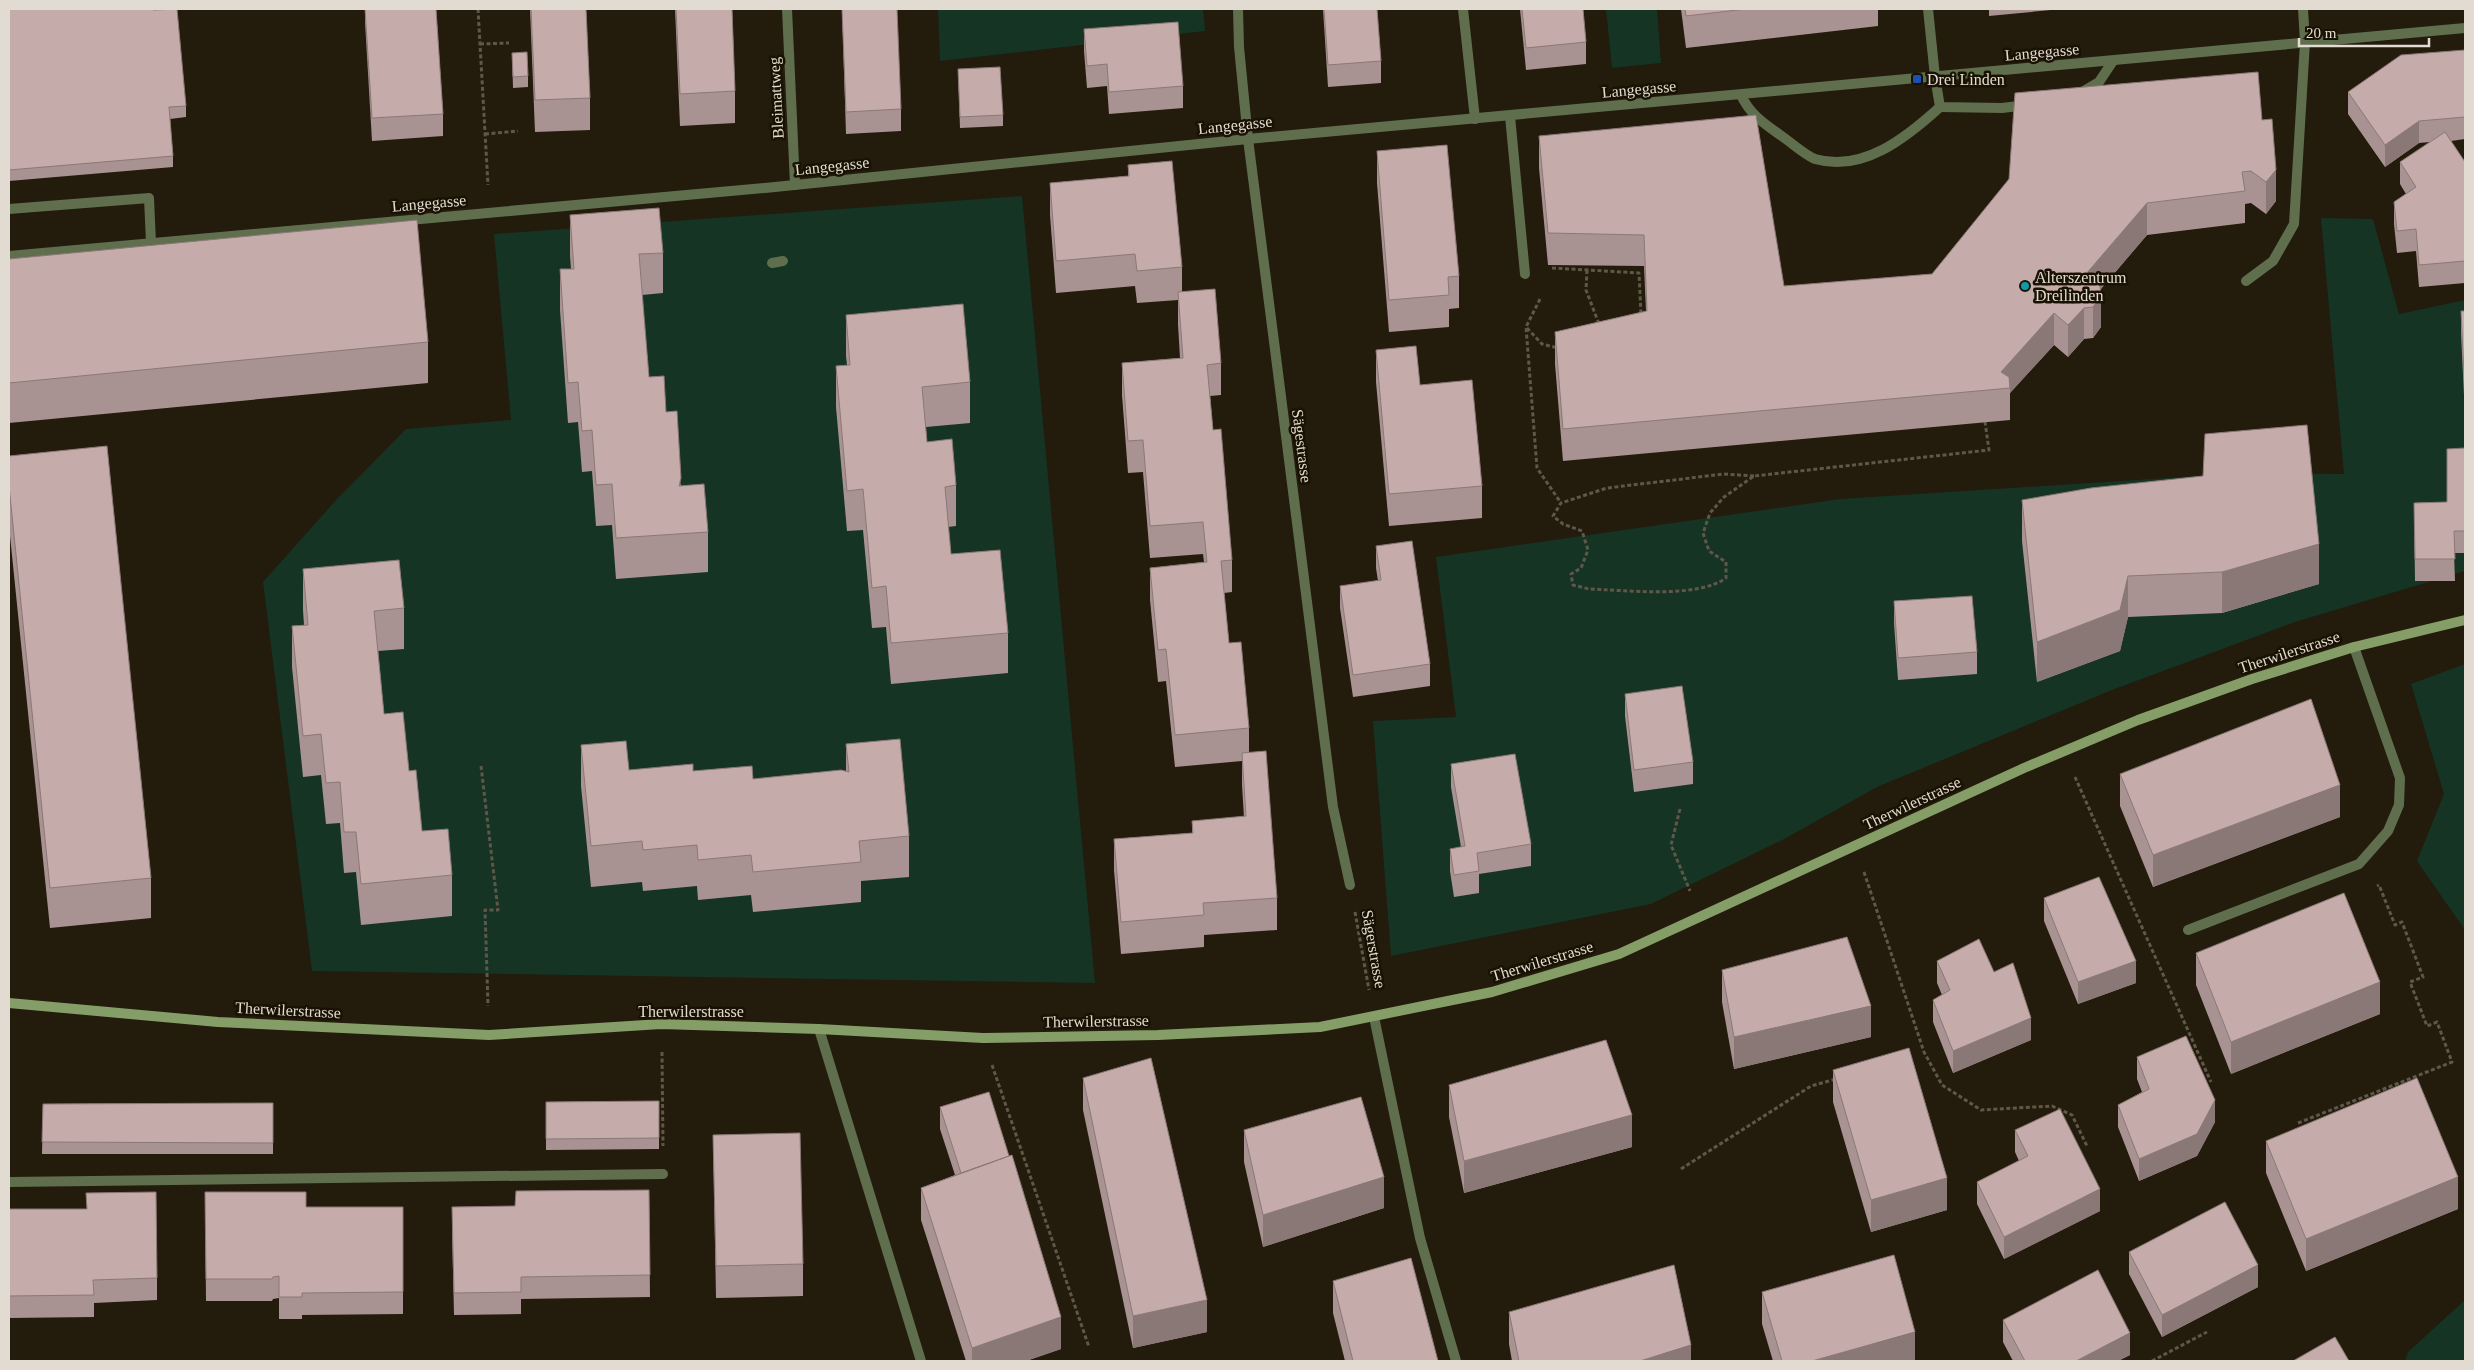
<svg xmlns="http://www.w3.org/2000/svg" width="2474" height="1370" font-family="'Times New Roman',serif">
<style>
.green{fill:#153424}
.lines{fill:none;stroke-linecap:round;stroke-linejoin:round}
.path{stroke:#5f5749;stroke-width:3;stroke-dasharray:4 2.5;stroke-linecap:butt}
.service{stroke:#5f6e4c;stroke-width:10}
.minor{stroke:#5f6e4c;stroke-width:10}
.secondary{stroke:#859e67;stroke-width:10}
.wall{fill:#a99392}
.shaded-wall{fill:#8a7877}
.building{fill:#c5abaa;stroke:#8a7877}
.transit-dot{fill:#1a4fb4;stroke:#191203;stroke-width:2}
.culture-dot{fill:#0f9aa8;stroke:#191203;stroke-width:2}
.labels{text-anchor:middle;dominant-baseline:central;stroke-width:5;stroke-linejoin:round;paint-order:stroke}
.street-label{font-size:16px;fill:#e1dbd1;stroke:#191203}
.poi-label{font-size:16px;fill:#e1dbd1;stroke:#191203;text-anchor:start}
</style>
<rect width="100%" height="100%" fill="#231b0b"/>
<g class="green">
<path d="M938,9H1203L1205,31L940,61Z"/>
<path d="M1606,9H1657L1661,63L1612,68Z"/>
<path d="M1022,196L1095,983L312,971L263,582L337,499L406,429L511,420L494,234Z"/>
<path d="M2321,218L2373,219L2399,314L2465,300V571L2295,622L2112,690L1877,787L1786,838L1651,904L1391,956L1373,721L1456,717L1436,557L1840,499L2244,473L2344,474Z"/>
<path d="M2465,664V930L2417,861L2444,794L2411,684Z"/>
<path d="M2465,1300V1361H2405L2408,1352Z"/>
</g>
<g class="lines">
<g class="path">
<path d="M478,9L488,185"/>
<path d="M480,44L509,43"/>
<path d="M485,134L518,131"/>
<path d="M1552,268L1639,273L1641,315"/>
<path d="M1587,270L1586,290L1599,324"/>
<path d="M1540,299L1526,327L1537,468L1561,503"/>
<path d="M1527,328L1542,344L1558,348"/>
<path d="M1754,476L1724,474L1607,488L1561,503L1553,516L1563,524L1582,531L1588,550L1581,568L1571,574L1573,585L1589,589C1625,590 1697,599 1726,578V562L1709,551L1703,533L1710,513L1724,497L1754,476L1989,450L1985,422"/>
<path d="M481,766L498,910H485L488,1006"/>
<path d="M2075,777L2211,1082"/>
<path d="M1680,809L1671,845L1690,891"/>
<path d="M1864,872L1924,1052L1942,1085L1981,1110L2052,1106L2072,1115L2087,1146"/>
<path d="M1355,912L1369,990"/>
<path d="M662,1052L663,1146"/>
<path d="M992,1065L1089,1347"/>
<path d="M2298,1123L2452,1062L2437,1022L2427,1026L2410,982L2423,977L2402,922L2395,925L2379,885L2377,886"/>
<path d="M1681,1169L1811,1086L1836,1079"/>
<path d="M2152,1361L2207,1332"/>
</g>
<g class="service">
<path d="M1928,9L1935,77L1940,107L2002,108L2027,105"/>
<path d="M2082,92L2099,82L2113,61"/>
<path d="M1741,95C1750,115 1766,125 1783,137C1793,144 1805,155 1815,159C1863,173 1907,137 1940,107"/>
<path d="M1510,116L1525,274"/>
<path d="M9,209L149,198L151,243"/>
<path d="M772,263L783,261"/>
<path d="M2246,281L2273,261L2294,224L2305,42L2303,9"/>
<path d="M2188,930L2359,864L2388,831L2399,805L2400,778L2354,647"/>
<path d="M819,1029L921,1361"/>
<path d="M9,1182L663,1174"/>
</g>
<g class="minor">
<path d="M787,9L795,185"/>
<path d="M1238,9L1239,47L1248,139L1277,365L1333,807L1350,885"/>
<path d="M1463,9L1475,119"/>
<path d="M9,256L765,188L1248,139L2465,28"/>
<path d="M1374,1017L1420,1238L1456,1361"/>
</g>
<path class="secondary" d="M9,1003L218,1022L489,1035L661,1024L819,1029L983,1038L1158,1035L1320,1027L1492,992L1619,954L2024,768L2138,720L2252,679L2354,647L2465,620"/>
</g>
<g class="wall">
<path d="M9,9L186,106V117L170,119L173,156V167L9,181Z"/>
<path d="M365,9H436L443,114V136L372,141L365,22Z"/>
<path d="M530,9H586L590,98V130L535,132Z"/>
<path d="M675,9H732L735,91V123L680,126Z"/>
<path d="M842,9L901,109V131L846,134Z"/>
<path d="M1323,9H1377L1381,61V83L1328,87Z"/>
<path d="M1520,9H1583L1586,42V64L1526,70Z"/>
<path d="M1681,9H1878V26L1686,48Z"/>
<path d="M1989,9H2061L1989,16Z"/>
<path d="M1084,29L1183,86V108L1109,114L1107,86L1087,88L1084,51Z"/>
<path d="M2465,50V139L2451,141L2465,162V283L2419,287L2416,251L2397,253L2394,224V202L2406,194L2400,184V162L2430,142L2419,143L2385,167L2348,114V92Z"/>
<path d="M512,53L528,76V87L513,88Z"/>
<path d="M958,69L1003,115V126L960,128Z"/>
<path d="M2262,120L2276,201L2266,214L2251,203L2245,204V223L2147,235L2101,289V327L2093,338L2084,339L2068,357L2054,345L2010,393V420L1563,461L1555,364V332L1646,311L1644,266L1548,265L1539,168V136L1784,286L1932,274Z"/>
<path d="M1377,151L1459,276V308L1449,309V327L1389,332L1377,183Z"/>
<path d="M1128,165L1182,267V292L1221,363V395L1210,396L1213,430L1232,560V592L1224,593L1229,643L1249,728V753L1277,898V930L1204,935V947L1121,954L1114,870V839L1192,833V821L1244,817L1242,785V761L1175,767L1166,681L1158,682L1150,600V568L1204,562L1203,554L1150,558L1143,472L1128,473L1122,395V363L1180,358L1178,324V300L1137,303L1135,286L1056,293L1050,215V183L1128,176Z"/>
<path d="M570,215L663,253V293L642,295L649,377L666,412L681,486L708,532V572L616,579L612,525L596,526L592,471L582,472L578,422L568,423L560,310V269H571L570,256Z"/>
<path d="M9,259L428,342V383L9,423Z"/>
<path d="M2461,311H2465V416L2461,333Z"/>
<path d="M846,315L970,382V423L926,427L927,442L956,485V526L948,527L951,554L1008,633V673L891,684L886,627L872,628L863,530L847,531L836,407V366L847,365L846,356Z"/>
<path d="M1376,350L1420,385L1482,486V518L1389,526L1376,382Z"/>
<path d="M2465,448V553H2454L2455,581H2415L2414,503L2447,502Z"/>
<path d="M9,456L151,878V918L50,928L9,526Z"/>
<path d="M2022,500L2319,584L2222,613L2128,617L2120,651L2037,682L2022,541Z"/>
<path d="M1376,546L1430,664V686L1353,697L1340,608V586L1378,581L1376,568Z"/>
<path d="M303,569L404,608V649L378,651L384,714L409,771L422,831L452,875V916L361,925L356,872L344,873L340,823L326,824L321,775L303,777L292,667V626L304,625L303,610Z"/>
<path d="M1894,601L1977,652V674L1898,680L1894,623Z"/>
<path d="M1625,694L1693,762V784L1634,792L1625,716Z"/>
<path d="M846,744L909,836V877L861,881V902L753,912L751,895L698,900L697,886L643,891L642,882L591,887L581,786V745L629,770L693,771L753,779L846,771Z"/>
<path d="M1451,764L1531,844V866L1479,874V893L1454,897L1450,871V849L1461,847L1451,787Z"/>
<path d="M2120,774L2340,817L2153,887L2120,806Z"/>
<path d="M2044,898L2136,983L2078,1004L2044,921Z"/>
<path d="M2196,953L2380,1014L2231,1074L2196,985Z"/>
<path d="M1937,961L1994,972L2031,1040L1953,1073L1933,1022V1000L1942,995L1937,983Z"/>
<path d="M1722,970L1871,1037L1734,1069L1722,1002Z"/>
<path d="M2137,1057L2215,1122L2197,1156L2139,1181L2118,1127V1105L2142,1092L2137,1079Z"/>
<path d="M1833,1070L1947,1210L1871,1232L1833,1102Z"/>
<path d="M1083,1078L1207,1332L1133,1348L1083,1110Z"/>
<path d="M1449,1085L1632,1147L1464,1193L1449,1117Z"/>
<path d="M659,1101V1149L546,1150V1102Z"/>
<path d="M273,1103V1154H42L43,1104Z"/>
<path d="M940,1107L1061,1349L1026,1361H966L921,1220V1188L955,1175L940,1129Z"/>
<path d="M1244,1130L1384,1208L1263,1247L1244,1162Z"/>
<path d="M2015,1130L2100,1211L2004,1259L1977,1204V1182L2019,1161L2015,1152Z"/>
<path d="M713,1135L803,1264V1296L716,1298Z"/>
<path d="M2266,1141L2458,1209L2306,1271L2266,1173Z"/>
<path d="M649,1190L650,1297L521,1299V1314L454,1315L452,1229L515,1206Z"/>
<path d="M205,1192L306,1207H403V1314L302,1315V1319H279V1298L273,1299L272,1301H206Z"/>
<path d="M9,1209L157,1278V1300L94,1303V1317L9,1318Z"/>
<path d="M2129,1252L2258,1287L2162,1337L2129,1274Z"/>
<path d="M1333,1281L1438,1361H1345L1333,1313Z"/>
<path d="M1762,1292L1915,1361H1773L1762,1324Z"/>
<path d="M1509,1312L1691,1361H1512L1509,1344Z"/>
<path d="M2003,1320L2130,1355L2118,1361H2013L2003,1342Z"/>
</g>
<g class="shaded-wall">
<path d="M2419,121V143L2385,167V145Z"/>
<path d="M2276,170V201L2266,214V182Z"/>
<path d="M2147,203V235L2086,306V274Z"/>
<path d="M2101,295V327L2093,338V307Z"/>
<path d="M2084,308V339L2068,357V325Z"/>
<path d="M2054,313V345L2010,393V388L2001,372Z"/>
<path d="M2319,544V584L2222,613V572Z"/>
<path d="M2128,576V617L2120,651L2037,682V642Z"/>
<path d="M2340,785V817L2153,887V855Z"/>
<path d="M2136,961V983L2078,1004V982Z"/>
<path d="M2380,982V1014L2231,1074V1042Z"/>
<path d="M1871,1006V1037L1734,1069V1037Z"/>
<path d="M2031,1018V1040L1953,1073V1051Z"/>
<path d="M2215,1100V1122L2197,1156L2139,1181V1159Z"/>
<path d="M1632,1115V1147L1464,1193V1161Z"/>
<path d="M1384,1177V1208L1263,1247V1215Z"/>
<path d="M2458,1177V1209L2306,1271V1239Z"/>
<path d="M1947,1178V1210L1871,1232V1200Z"/>
<path d="M2100,1189V1211L2004,1259V1237Z"/>
<path d="M2258,1265V1287L2162,1337V1315Z"/>
<path d="M1207,1300V1332L1133,1348V1316Z"/>
<path d="M1061,1317V1349L1026,1361H972V1348Z"/>
<path d="M1915,1332V1361H1812Z"/>
<path d="M2130,1333V1355L2118,1361H2076Z"/>
<path d="M1691,1345V1361H1640Z"/>
</g>
<g class="building">
<path d="M9,9H153V10L177,9L186,106L169,107L173,156L9,170Z"/>
<path d="M365,9H436L443,114L372,118Z"/>
<path d="M531,9H586L590,98L535,100Z"/>
<path d="M676,9H732L735,91L680,94Z"/>
<path d="M842,9H897L901,109L846,112Z"/>
<path d="M1324,9H1377L1381,61L1328,65Z"/>
<path d="M1522,9H1583L1586,42L1526,48Z"/>
<path d="M1685,9H1746L1686,16Z"/>
<path d="M1178,22L1183,86L1109,92L1107,64L1087,66L1084,29Z"/>
<path d="M2465,50V117L2419,121L2385,145L2348,92L2401,55Z"/>
<path d="M527,52L528,76L513,77L512,53Z"/>
<path d="M1000,67L1003,115L960,117L958,69Z"/>
<path d="M2258,72L2262,120L2272,119L2276,170L2266,182L2251,171L2242,172L2245,191L2147,203L2086,274L2100,286L2101,295L2093,307L2084,308L2068,325L2054,313L2001,372L2009,377L2010,388L1563,429L1555,332L1647,311L1644,235L1548,233L1539,136L1756,115L1784,286L1932,274L2009,179L2015,93Z"/>
<path d="M2445,132L2465,162V261L2419,265L2416,229L2397,231L2394,202L2416,187L2400,162Z"/>
<path d="M1447,145L1459,276L1448,277L1449,295L1389,300L1377,151Z"/>
<path d="M1172,161L1182,267L1137,271L1135,254L1056,261L1050,183L1129,176L1128,165Z"/>
<path d="M659,208L663,253L639,254L649,377L664,376L666,412L677,411L681,478L679,486L704,484L708,532L616,538L612,484L596,485L592,430L582,431L578,382L568,383L560,269H574L570,215Z"/>
<path d="M417,220L428,342L9,383V259Z"/>
<path d="M1215,289L1221,363L1207,365L1213,430L1221,429L1232,560L1221,561L1229,643L1241,642L1249,728L1175,735L1166,649L1158,650L1150,568L1207,562L1203,522L1150,526L1143,440L1128,441L1122,363L1183,358L1178,292Z"/>
<path d="M963,304L970,382L922,387L927,442L952,439L956,485L945,487L951,554L1000,550L1008,633L891,643L886,586L872,588L863,489L847,491L836,366L850,365L846,315Z"/>
<path d="M2461,311H2465V394Z"/>
<path d="M1416,346L1420,385L1472,380L1482,486L1389,494L1376,350Z"/>
<path d="M2307,425L2319,544L2222,572L2128,576L2120,610L2037,642L2022,500L2091,488L2203,476L2205,434Z"/>
<path d="M107,446L151,878L50,888L9,486V456Z"/>
<path d="M2465,448V531H2454L2455,559H2415L2414,503L2447,502V449Z"/>
<path d="M1412,541L1430,664L1353,675L1340,586L1381,580L1376,546Z"/>
<path d="M399,560L404,608L374,611L384,714L403,712L409,771L416,770L422,831L448,829L452,875L361,884L356,832H344L340,782L326,783L321,734L303,736L292,626L308,625L303,569Z"/>
<path d="M1972,596L1977,652L1898,658L1894,601Z"/>
<path d="M1682,686L1693,762L1634,770L1625,694Z"/>
<path d="M2311,699L2340,785L2153,855L2120,774Z"/>
<path d="M900,739L909,836L859,841L861,862L753,872L751,855L698,860L697,845L643,850L642,841L591,846L581,745L626,741L629,770L693,764V771L752,766L753,779L841,770L849,772L846,744Z"/>
<path d="M1266,751L1277,898L1203,903L1204,915L1121,922L1114,839L1193,833L1192,821L1246,816L1242,753Z"/>
<path d="M1515,754L1531,844L1477,853L1479,871L1454,875L1450,849L1465,846L1451,764Z"/>
<path d="M2099,877L2136,961L2078,982L2044,898Z"/>
<path d="M2344,893L2380,982L2231,1042L2196,953Z"/>
<path d="M1847,937L1871,1006L1734,1037L1722,970Z"/>
<path d="M1979,939L1994,972L2013,963L2031,1018L1953,1051L1933,1000L1950,990L1937,961Z"/>
<path d="M2186,1036L2215,1100L2197,1134L2139,1159L2118,1105L2149,1089L2137,1057Z"/>
<path d="M1606,1040L1632,1115L1464,1161L1449,1085Z"/>
<path d="M1909,1048L1947,1178L1871,1200L1833,1070Z"/>
<path d="M1151,1058L1207,1300L1133,1316L1083,1078Z"/>
<path d="M2417,1078L2458,1177L2306,1239L2266,1141Z"/>
<path d="M989,1092L1009,1156L961,1173L940,1107Z"/>
<path d="M1361,1097L1384,1177L1263,1215L1244,1130Z"/>
<path d="M659,1101V1138L546,1139V1102Z"/>
<path d="M273,1103V1143L42,1142L43,1104Z"/>
<path d="M2060,1109L2100,1189L2004,1237L1977,1182L2028,1156L2015,1130Z"/>
<path d="M800,1133L803,1264L716,1266L713,1135Z"/>
<path d="M1012,1155L1061,1317L972,1348L921,1188Z"/>
<path d="M649,1190L650,1275L521,1277V1292L454,1293L452,1207L515,1206L516,1191Z"/>
<path d="M156,1192L157,1278L93,1280L94,1295L9,1296V1209H87L86,1193Z"/>
<path d="M205,1192H306V1207H403V1292L302,1293V1297H279V1276L273,1277L272,1279H206Z"/>
<path d="M2225,1202L2258,1265L2162,1315L2129,1252Z"/>
<path d="M1894,1255L1915,1332L1812,1361H1782L1762,1292Z"/>
<path d="M1411,1258L1438,1361H1353L1333,1281Z"/>
<path d="M1674,1265L1691,1345L1640,1361H1519L1509,1312Z"/>
<path d="M2098,1270L2130,1333L2076,1361H2025L2003,1320Z"/>
<path d="M2335,1337L2349,1361H2293Z"/>
</g>
<rect class="transit-dot" x="1912" y="74" width="10" height="10" rx="2.5"/>
<circle class="culture-dot" cx="2025" cy="286" r="5"/>
<g class="labels">
<g class="street-label">
<text transform="translate(2042 52) rotate(-5)">Langegasse</text>
<text transform="translate(1639 89) rotate(-5)">Langegasse</text>
<text transform="translate(776 98) rotate(-93)">Bleimattweg</text>
<text transform="translate(1235 125) rotate(-6)">Langegasse</text>
<text transform="translate(832 166) rotate(-6)">Langegasse</text>
<text transform="translate(429 203) rotate(-5)">Langegasse</text>
<text transform="translate(1302 446) rotate(83)">Sägestrasse</text>
<text transform="translate(2289 652) rotate(-18)">Therwilerstrasse</text>
<text transform="translate(1912 803) rotate(-25)">Therwilerstrasse</text>
<text transform="translate(1374 949) rotate(80)">Sägerstrasse</text>
<text transform="translate(1542 961) rotate(-17)">Therwilerstrasse</text>
<text transform="translate(288 1010) rotate(3)">Therwilerstrasse</text>
<text x="691" y="1011">Therwilerstrasse</text>
<text transform="translate(1096 1021) rotate(-1)">Therwilerstrasse</text>
</g>
<g class="poi-label">
<text x="1927" y="79">Drei Linden</text>
<text x="2035" y="277">Alterszentrum<tspan x="2035" dy="18">Dreilinden</tspan></text>
</g>
</g>
<rect width="2474" height="1370" fill="none" stroke="#e1dbd1" stroke-width="20"/>
<path d="M2299 38v8h130v-8" fill="none" stroke="#e1dbd1" stroke-width="2.5"/>
<text x="2306" y="38" font-size="15" fill="#e1dbd1" stroke="#191203" stroke-width="4" paint-order="stroke">20 m</text>
</svg>
